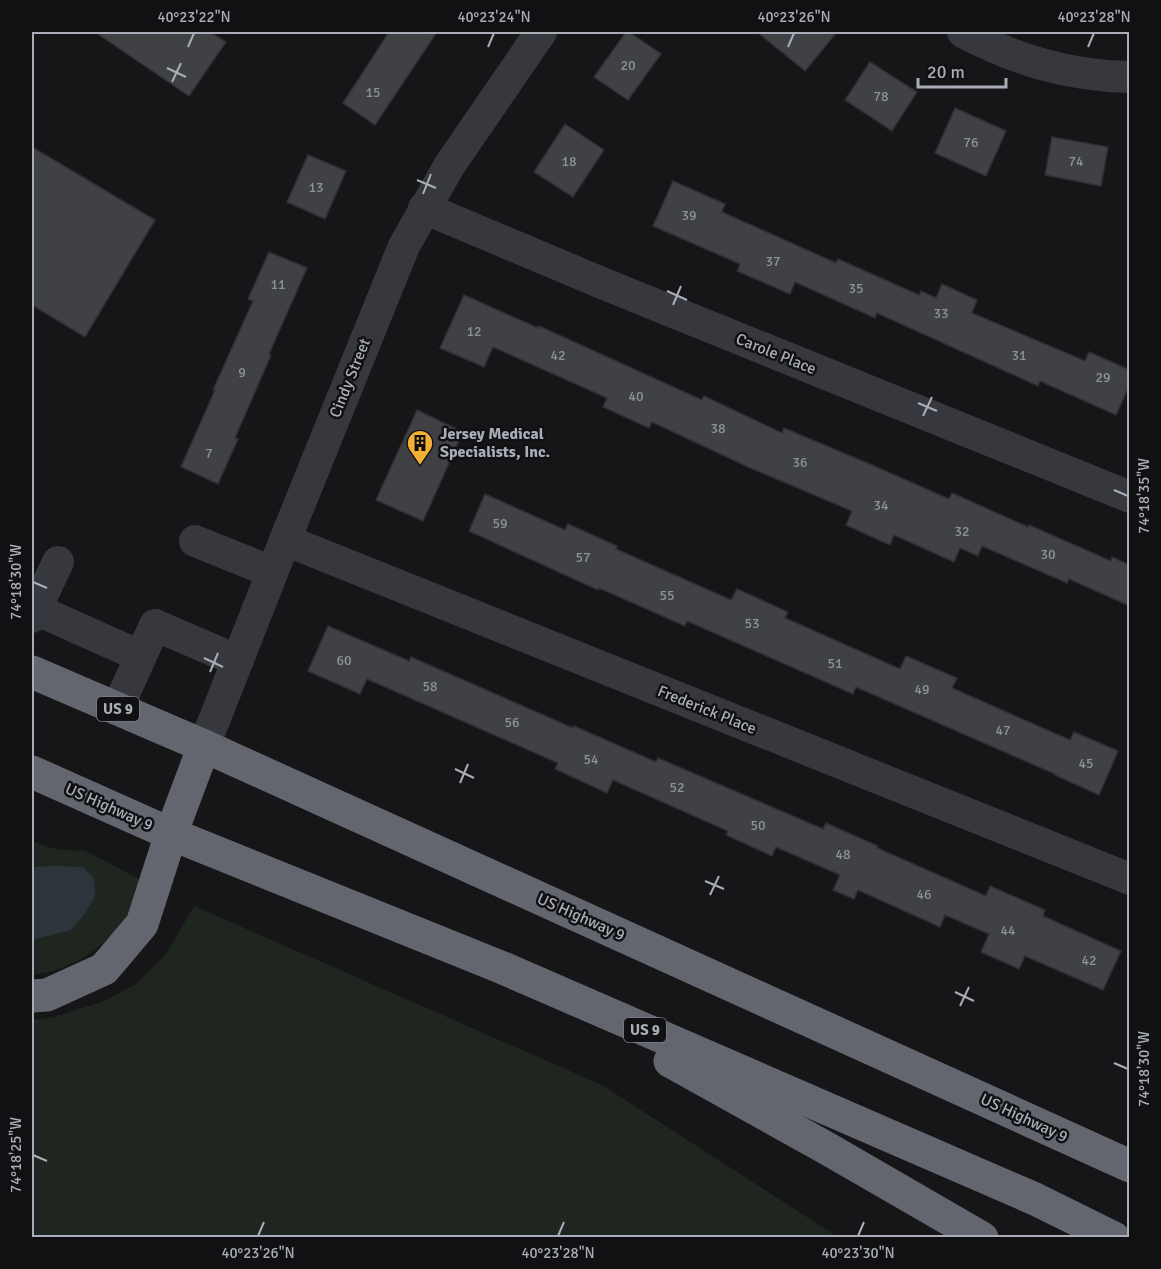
<svg xmlns="http://www.w3.org/2000/svg" width="1161" height="1269" font-family="Signika,sans-serif">
<style>
.green{fill:#1e261f}
.water{fill:#2c353c}
.building{fill:#404145;stroke:#303034;stroke-width:1.5}
.lines{fill:none;stroke-linecap:round;stroke-linejoin:round}
.minor{stroke:#37383d;stroke-width:32}
.highway{stroke:#63666e;stroke-width:33}
.ticks{fill:none;stroke:#a8adb8;stroke-width:2}
.labels{text-anchor:middle;dominant-baseline:central;stroke-width:5;stroke-linejoin:round;paint-order:stroke}
.number-label{font-size:14px;fill:#8e929b}
.shield{fill:#111113;stroke:#7b7e86;stroke-width:1.5}
.shield-label{font-size:15px;font-weight:bold;fill:#a8adb8}
.street-label{font-size:16px;fill:#a8adb8;stroke:#111113}
.poi-label{font-size:16px;font-weight:bold;fill:#a8adb8;stroke:#111113;text-anchor:start}
.neatline{fill:none;stroke:#a8adb8;stroke-width:2}
.ticks-label{font-size:15px;text-anchor:middle;fill:#a8adb8}
</style>
<rect width="100%" height="100%" fill="#161618"/>
<g class="green">
<path d="M32,841C47,848 67,852 84,850L145,882L124,923L104,942L82,959L54,971L32,975Z"/>
<path d="M194,906L602,1085L838,1237H32V1020L54,1017L107,1000L136,984L166,954Z"/>
</g>
<path class="water" d="M53,866L83,867L94,878L95,896L83,916L71,930L32,940V867Z"/>
<g class="building">
<path d="M95,32H210L226,42L189,96Z"/>
<path d="M389,32H437L375,125L343,103Z"/>
<path d="M626,32H629L661,54L628,100L594,77Z"/>
<path d="M757,32H837L805,71Z"/>
<path d="M870,62L917,92L892,131L845,100Z"/>
<path d="M955,108L1006,131L986,176L935,153Z"/>
<path d="M565,124L604,150L573,197L534,172Z"/>
<path d="M1052,137L1108,147L1101,186L1045,175Z"/>
<path d="M32,147L155,220L85,337L32,305Z"/>
<path d="M308,155L346,171L325,219L287,202Z"/>
<path d="M673,181L725,204L722,212L836,263L838,259L919,295L921,291L936,298L942,284L977,300L972,313L1085,361L1089,352L1130,370V384L1116,415L1040,381L1038,386L877,313L875,318L795,282L790,294L737,271L740,264L653,226Z"/>
<path d="M269,252L307,268L269,354L271,355L235,438L238,439L218,484L181,467L215,390H213L253,301L248,299Z"/>
<path d="M464,295L538,328L539,326L702,400L704,396L782,433L784,428L872,465L949,499L952,493L1028,527L1029,525L1111,561L1112,557L1130,565V606L1069,579L1067,583L982,546L978,556L960,548L954,562L894,535L890,545L846,525L852,511L748,467L652,422L649,428L603,407L607,398L493,347L484,367L440,348Z"/>
<path d="M417,410L463,432L423,521L376,500Z"/>
<path d="M485,494L565,530L568,524L617,546L616,549L731,600L737,589L788,612L785,618L900,669L906,656L957,678L952,688L1070,740L1074,732L1118,751L1099,795L1055,775V774L856,687L853,694L687,621L685,626L599,588L598,590L469,531Z"/>
<path d="M328,626L409,661L411,657L573,728L574,726L656,762L658,758L823,829L826,823L878,846L877,848L986,896L990,886L1045,910L1043,916L1121,951L1103,990L1025,956L1019,969L981,952L989,934L945,915L940,927L858,890L854,899L833,890L840,875L776,847L772,856L726,835L728,831L613,780L607,793L555,769L558,763L367,679L360,694L308,671Z"/>
</g>
<g class="lines">
<g class="minor">
<path d="M963,32C1016,60 1069,76 1130,77"/>
<path d="M424,208L597,281L1130,497"/>
<path d="M285,540L1130,879"/>
<path d="M195,541L272,572"/>
<path d="M35,609L140,656"/>
<path d="M32,617L58,562"/>
<path d="M117,709L155,625L238,661"/>
<path d="M204,746L285,540L404,246L449,166L541,32"/>
</g>
<g class="highway">
<path d="M32,672L204,746L1130,1166"/>
<path d="M32,772L171,834L503,968L1035,1199L1114,1238"/>
<path d="M32,996L47,995L104,969L142,924L171,834L204,746"/>
<path d="M670,1061L828,1149L982,1238"/>
</g>
</g>
<path class="ticks" d="M188,47L194,33M488,47L494,33M788,47L794,33M1088,47L1094,33M167,68L186,77M172,82L181,63M417,180L436,188M423,194L431,174M667,291L687,300M673,305L681,286M918,403L937,411M923,416L932,397M1114,490L1128,496M33,582L47,588M204,658L223,667M210,672L218,653M455,769L474,778M460,783L468,764M705,881L724,889M710,895L719,876M955,992L974,1001M960,1006L969,987M1114,1063L1128,1069M33,1155L47,1161M258,1236L264,1222M558,1236L564,1222M858,1236L864,1222"/>
<defs>
<g id="building-pin" transform="scale(1.35)"><path d="M0 17L-7.5 6A9.5 9.5 0 1 1 7.5 6Z" fill="#f2b134" stroke="#111113"/><path d="M-4-6H4V6H1V3H-1V6H-4ZM-2.5-4.3h1.7v1.8h-1.7ZM.8-4.3h1.7v1.8H.8ZM-2.5-1h1.7V.8h-1.7ZM.8-1h1.7V.8H.8Z" fill="#111"/></g>
</defs>
<g fill-rule="evenodd">
<use href="#building-pin" x="420" y="443"/>
</g>
<g class="labels">
<g class="number-label">
<text x="628" y="65">20</text>
<text x="373" y="92">15</text>
<text x="881" y="96">78</text>
<text x="971" y="142">76</text>
<text x="569" y="161">18</text>
<text x="1076" y="161">74</text>
<text x="316" y="187">13</text>
<text x="689" y="215">39</text>
<text x="773" y="261">37</text>
<text x="278" y="284">11</text>
<text x="856" y="288">35</text>
<text x="941" y="313">33</text>
<text x="474" y="331">12</text>
<text x="558" y="355">42</text>
<text x="1019" y="355">31</text>
<text x="242" y="372">9</text>
<text x="1103" y="377">29</text>
<text x="636" y="396">40</text>
<text x="718" y="428">38</text>
<text x="209" y="453">7</text>
<text x="800" y="462">36</text>
<text x="881" y="505">34</text>
<text x="500" y="523">59</text>
<text x="962" y="531">32</text>
<text x="1048" y="554">30</text>
<text x="583" y="557">57</text>
<text x="667" y="595">55</text>
<text x="752" y="623">53</text>
<text x="344" y="660">60</text>
<text x="835" y="663">51</text>
<text x="430" y="686">58</text>
<text x="922" y="689">49</text>
<text x="512" y="722">56</text>
<text x="1003" y="730">47</text>
<text x="591" y="759">54</text>
<text x="1086" y="763">45</text>
<text x="677" y="787">52</text>
<text x="758" y="825">50</text>
<text x="843" y="854">48</text>
<text x="924" y="894">46</text>
<text x="1008" y="930">44</text>
<text x="1089" y="960">42</text>
</g>
<g class="shield">
<rect x="97" y="697" width="42" height="24" rx="4.5"/>
<rect x="624" y="1018" width="42" height="24" rx="4.5"/>
</g>
<g class="shield-label">
<text x="118" y="709">US 9</text>
<text x="645" y="1030">US 9</text>
</g>
<g class="street-label">
<text transform="translate(776 354) rotate(22)">Carole Place</text>
<text transform="translate(350 378) rotate(-68)">Cindy Street</text>
<text transform="translate(707 710) rotate(22)">Frederick Place</text>
<text transform="translate(109 807) rotate(24)">US Highway 9</text>
<text transform="translate(581 917) rotate(24)">US Highway 9</text>
<text transform="translate(1024 1118) rotate(25)">US Highway 9</text>
</g>
<g class="poi-label">
<text x="440" y="434">Jersey Medical<tspan x="440" dy="18">Specialists, Inc.</tspan></text>
</g>
</g>
<rect width="1161" height="1269" fill="none" stroke="#111113" stroke-width="66"/>
<path d="M918 78v9h88v-9" fill="none" stroke="#a8adb8" stroke-width="3"/>
<text x="927" y="78" font-size="18" fill="#a8adb8" stroke="#111113" stroke-width="4.5" paint-order="stroke">20 m</text>
<rect x="33" y="33" width="1095" height="1203" class="neatline"/>
<g class="ticks-label">
<text x="194" y="22">40°23'22"N</text>
<text x="494" y="22">40°23'24"N</text>
<text x="794" y="22">40°23'26"N</text>
<text x="1094" y="22">40°23'28"N</text>
<text transform="translate(1144 496) rotate(-90)" y="5">74°18'35"W</text>
<text transform="translate(16 582) rotate(-90)" y="5">74°18'30"W</text>
<text transform="translate(1144 1069) rotate(-90)" y="5">74°18'30"W</text>
<text transform="translate(16 1155) rotate(-90)" y="5">74°18'25"W</text>
<text x="258" y="1258">40°23'26"N</text>
<text x="558" y="1258">40°23'28"N</text>
<text x="858" y="1258">40°23'30"N</text>
</g>
</svg>
